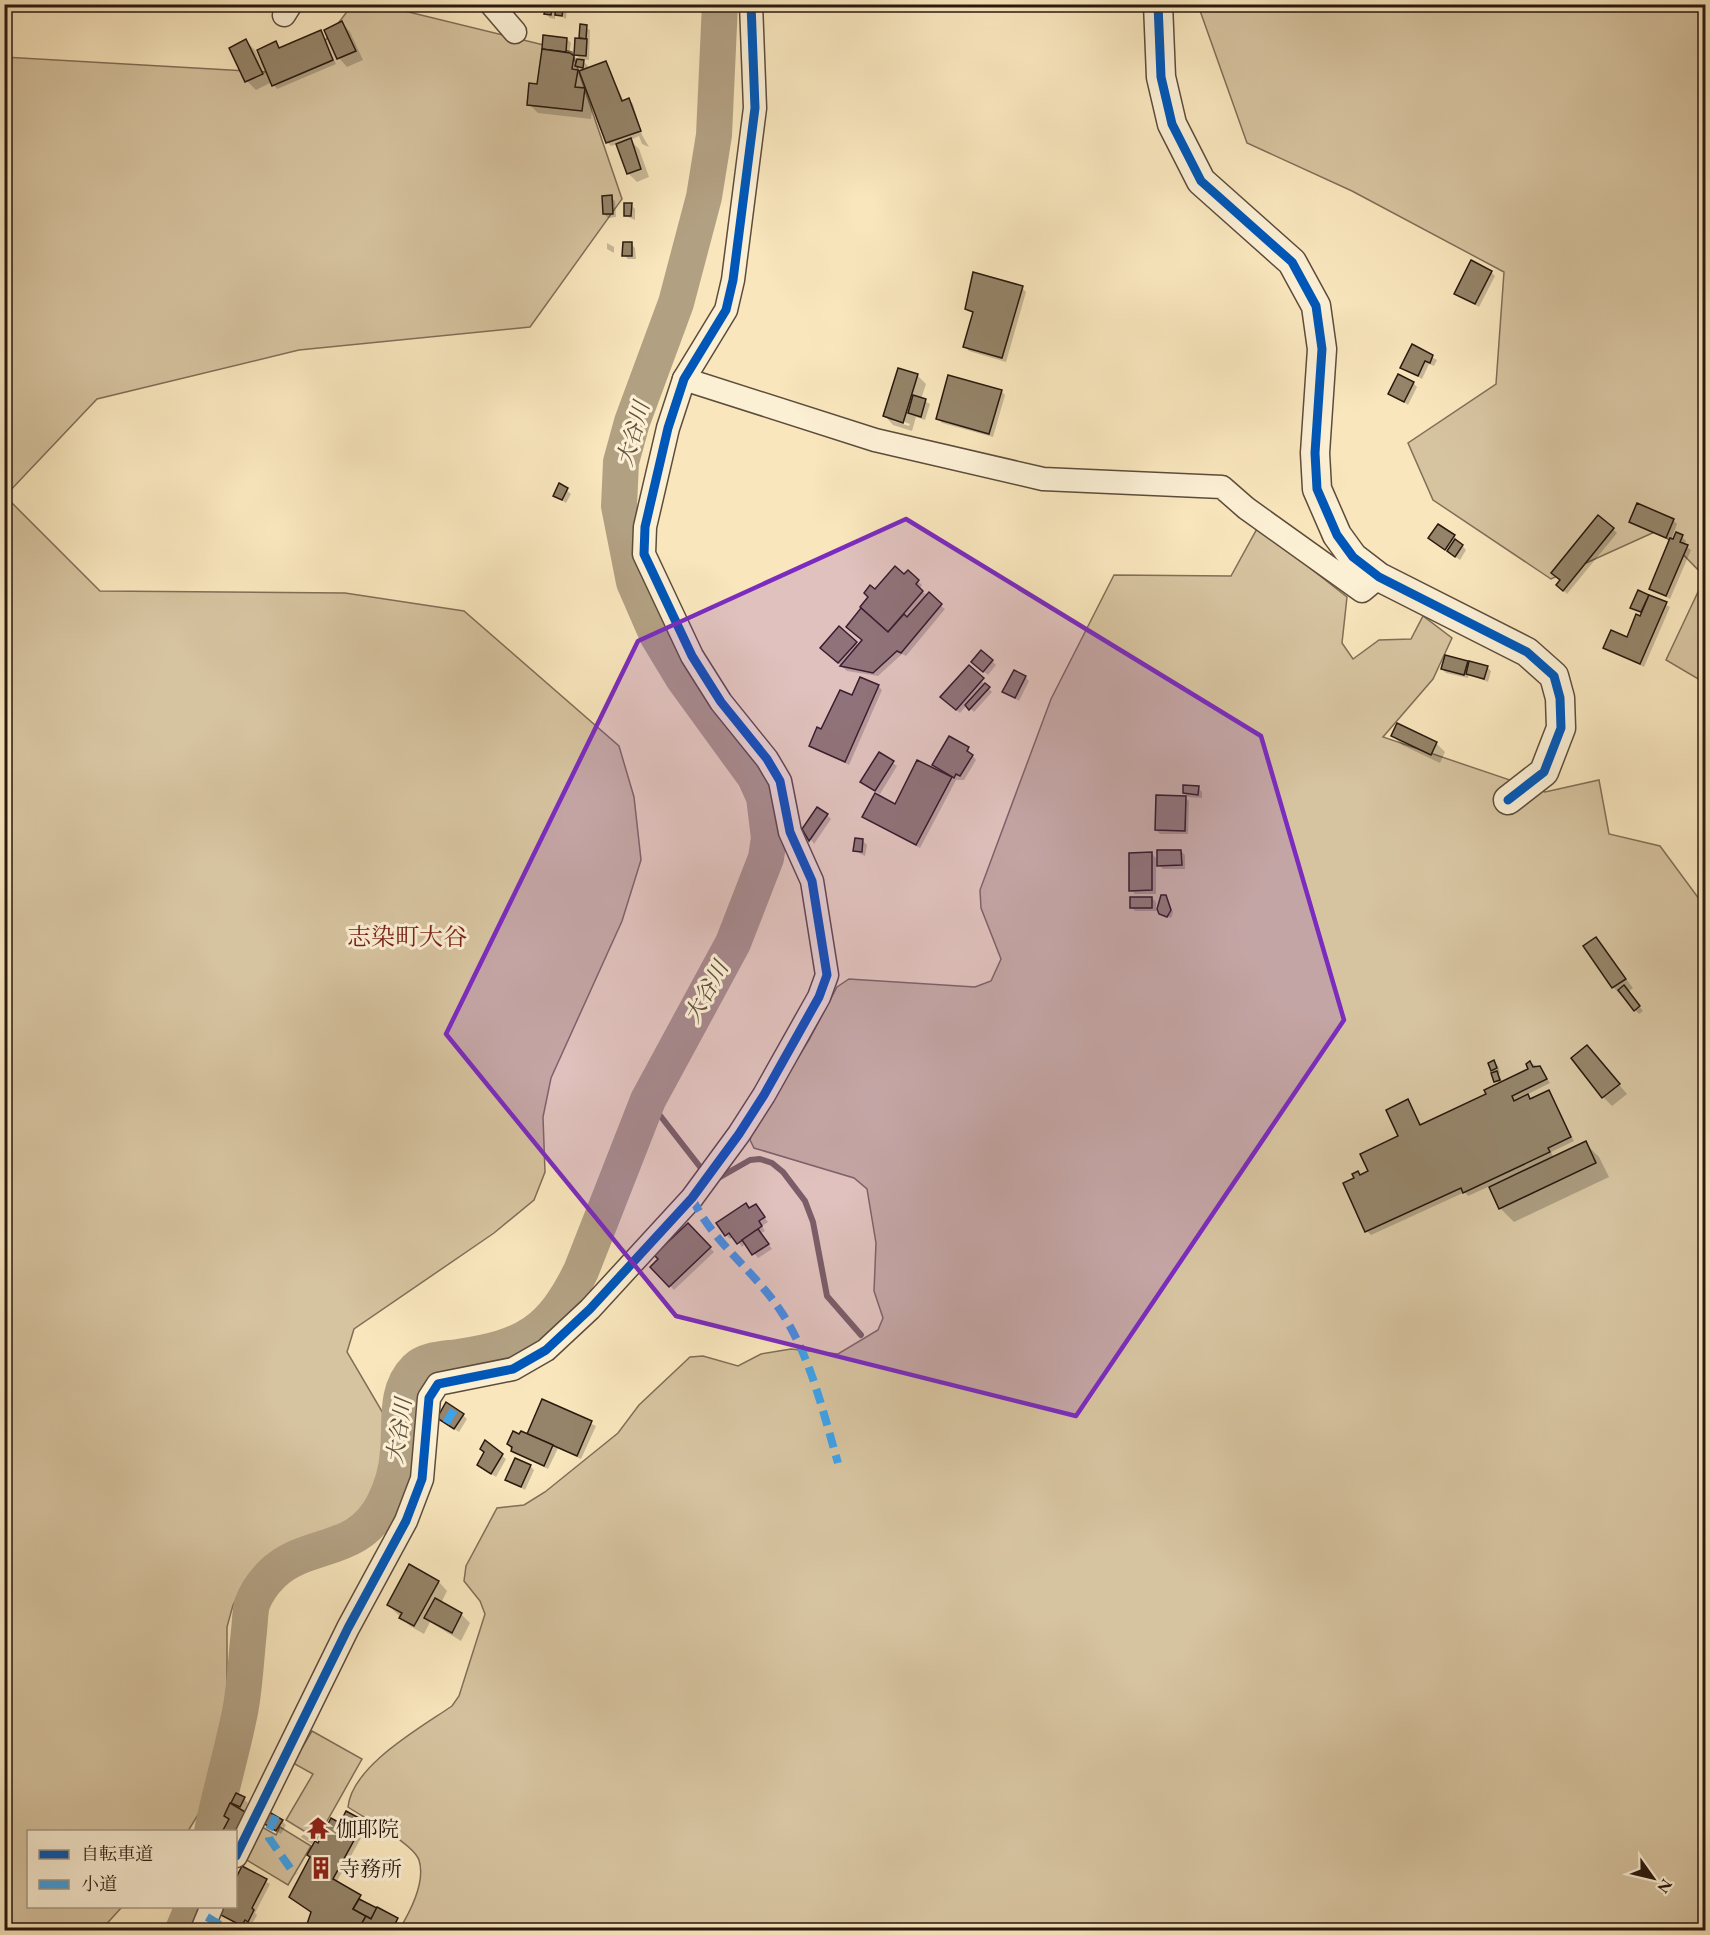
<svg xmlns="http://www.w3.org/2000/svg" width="1710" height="1935" font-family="'EB Garamond','Noto Serif JP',serif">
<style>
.green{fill:#d6c39f;stroke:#806e57;stroke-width:1.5}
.shadow{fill:#0003;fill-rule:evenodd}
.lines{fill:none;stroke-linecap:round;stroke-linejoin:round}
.stream{stroke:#7b6a54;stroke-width:6}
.river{stroke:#b2a082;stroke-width:36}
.building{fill:#958469;stroke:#29190f;stroke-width:1.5}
.minor-casing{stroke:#5d4c3a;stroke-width:25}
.tertiary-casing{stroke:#5d4c3a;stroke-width:31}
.minor{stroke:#fbefd4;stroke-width:22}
.tertiary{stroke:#fbefd4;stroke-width:28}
.quiet{stroke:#3ea2ea;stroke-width:8;stroke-dasharray:15 8;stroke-linecap:butt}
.cycleway-casing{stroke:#fbefd4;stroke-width:13}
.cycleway{stroke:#0057b8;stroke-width:9}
.marked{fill:#7b2cbf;fill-opacity:0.2;stroke:#7b2cbf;stroke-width:4.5;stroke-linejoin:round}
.labels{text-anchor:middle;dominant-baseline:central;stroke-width:6;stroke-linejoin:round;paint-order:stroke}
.poi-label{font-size:21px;fill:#29190f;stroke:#fbefd4;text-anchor:start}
.water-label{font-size:22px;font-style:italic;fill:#604f3d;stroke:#fbefd4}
.quarter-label{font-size:24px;fill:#7a1f14;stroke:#fbefd4}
</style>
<rect width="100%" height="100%" fill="#f9e6bd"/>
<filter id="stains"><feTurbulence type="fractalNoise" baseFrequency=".00333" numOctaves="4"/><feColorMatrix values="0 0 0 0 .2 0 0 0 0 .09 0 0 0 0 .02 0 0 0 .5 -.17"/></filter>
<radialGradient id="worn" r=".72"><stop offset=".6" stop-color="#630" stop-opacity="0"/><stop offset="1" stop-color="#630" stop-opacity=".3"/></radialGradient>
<g class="green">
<path d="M352,5H380L572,52L622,199L530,327L299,350L97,399L5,496L100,591L345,593L464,611L619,746L634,797L641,860L622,921L551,1078L543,1117L545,1172L534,1200L494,1233L354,1329L347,1352L387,1420L385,1473L377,1498L367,1512L351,1524L335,1534L289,1546L261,1564L245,1584L233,1605L227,1627V1725L206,1802L188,1831L28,1832V1906L122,1907L101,1930H5L4,57L300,74Z"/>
<path d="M1198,5H1705V683L1666,660L1705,577L1659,530L1551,579L1433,500L1408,443L1496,384L1504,272L1352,191L1247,143Z"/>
<path d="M1258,527L1347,597L1342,643L1353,659L1379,640L1411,639L1423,616L1452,638L1433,679L1383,737L1545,792L1599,780L1609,834L1660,846L1705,907V1930H399C410,1912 426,1882 419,1860C413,1843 364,1818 348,1807C352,1766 420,1728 452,1706L459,1696L485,1614L480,1601L464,1581L466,1566L497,1508L524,1505L545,1492L618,1433L639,1405L690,1357L703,1356L738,1366L761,1354L791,1349L838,1354L878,1330L883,1318L874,1291L876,1243L867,1189L854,1178L754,1148L750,1140L753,1131L809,1040L837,987L849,979L975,987L991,981L1001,959L981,908L980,890L1051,699L1114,575L1231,576Z"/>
<path d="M312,1731L362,1759L317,1839L286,1820L313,1774L293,1763Z"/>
<path d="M262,1827L276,1835L280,1827L311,1846L288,1885L245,1859Z"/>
</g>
<g class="shadow">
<path d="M547,4L563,5L567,9L566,19L555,13V19L550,18L546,14Z"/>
<path d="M342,23L350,32L363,60L347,67L339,58L326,31Z"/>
<path d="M581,26L590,30L589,60L581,59L588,66L587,70L606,63L624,102L629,100L633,104L642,135L649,147L642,144L639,136L630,140L639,149L649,177L637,182L628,173L618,144L611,146L607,142L593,103L591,119L538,113L529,104L539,86L545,37L567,39L571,43L569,54L582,61L576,55Z"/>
<path d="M320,31L336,64L277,89L272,82L256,90L247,81L231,48L246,41L255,50L261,62L276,43L280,49Z"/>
<path d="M611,197L615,201L616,217L608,218L604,214Z"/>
<path d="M631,205L635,209V220L626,216Z"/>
<path d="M607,243L614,247V253L607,249Z"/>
<path d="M631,244L635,248L636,259H628L624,255Z"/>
<path d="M1491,272L1495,276L1479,307L1455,293Z"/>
<path d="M1022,288L1026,292L1006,362L969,351L965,347L974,314L967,309Z"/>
<path d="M1412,346L1437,360L1434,366L1429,364L1422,379L1402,367Z"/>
<path d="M917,375L926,384L921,399L930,404L925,420L916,417L912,431L893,425L885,416ZM893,418L910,424L909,426L893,421Z"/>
<path d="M1413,383L1417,387L1408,405L1390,393Z"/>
<path d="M1001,391L1005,395L993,437L942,423L938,419Z"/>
<path d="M560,485L571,494L566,503L554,495Z"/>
<path d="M1673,520L1677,524L1671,540L1674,541L1682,537L1686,541L1684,545L1691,550L1670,599L1650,588L1671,541L1630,521Z"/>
<path d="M1613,529L1617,533L1567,594L1562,589Z"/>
<path d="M1454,536L1466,550L1460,560L1434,542Z"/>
<path d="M908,572L922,585L919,589L945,609L906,656L902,654L878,676L847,671L831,657L839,628L859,646L864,640L848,627L875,591L905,577Z"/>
<path d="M1639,592L1670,607L1644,667L1605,648L1627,639L1642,614L1632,608Z"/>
<path d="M982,652L996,665L988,675L977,666Z"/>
<path d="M1467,662L1487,667L1491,671L1488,682L1469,674L1468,678L1446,673L1442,669Z"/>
<path d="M969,667L992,692L974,712L967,705L960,713L946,701Z"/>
<path d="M1025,677L1029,681L1019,701L1004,692Z"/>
<path d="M878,686L882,690L849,765L811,746L852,697Z"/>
<path d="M1393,736L1436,743L1445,752L1440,763L1402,745Z"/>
<path d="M968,749L976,760L964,780H956L920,848L864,817L895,806L941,772L934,765Z"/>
<path d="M880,754L897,766L880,794L866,785Z"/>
<path d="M1198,788L1202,792V798L1188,797L1184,793Z"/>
<path d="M1185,797L1189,801L1188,834H1160L1156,830Z"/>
<path d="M827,815L831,819L814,844L804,829Z"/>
<path d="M863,841L867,845L865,856L855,851Z"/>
<path d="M1181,851L1185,855V869H1163L1159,865Z"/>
<path d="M1152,854L1156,858V894H1135L1131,890Z"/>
<path d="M1165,896L1173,912L1171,918L1161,914Z"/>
<path d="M1152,898L1156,902V911H1135L1131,907Z"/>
<path d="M1596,939L1633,988L1628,992L1643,1011L1639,1014L1613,987Z"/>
<path d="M1587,1047L1627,1094L1612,1106L1603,1097Z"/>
<path d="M1494,1062L1498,1066L1500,1073L1498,1074L1503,1083L1530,1070V1063L1540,1067L1550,1083L1526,1095L1531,1100L1548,1092L1574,1141L1551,1152L1554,1158L1585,1143L1599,1157L1609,1177L1514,1222L1500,1208L1490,1186L1468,1196L1465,1192L1371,1235L1367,1231L1361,1176L1370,1172L1400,1137L1408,1101L1422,1126L1488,1095L1499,1085L1493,1070Z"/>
<path d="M750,1209L759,1210L768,1222L762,1226L765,1231L761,1233L772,1249L758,1258L746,1243L742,1247L734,1236L730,1239L726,1235Z"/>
<path d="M688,1225L714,1252L674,1290L652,1267Z"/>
<path d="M543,1401L596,1426L581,1459L558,1448L548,1469L512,1451L508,1444L528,1435Z"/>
<path d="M463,1415L467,1419L459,1432L443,1421Z"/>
<path d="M495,1450L506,1459L496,1477L478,1465Z"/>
<path d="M530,1466L534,1470L525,1490L507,1480Z"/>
<path d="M410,1566L439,1582L447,1591L441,1603L461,1614L470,1623L461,1641L430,1622L424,1634L410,1626L388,1605Z"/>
<path d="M244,1799L248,1803L236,1832L225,1816L240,1809L233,1802Z"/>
<path d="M360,1820L364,1824L358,1835L361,1838L336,1883L401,1924L397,1930H318L309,1923L312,1913L295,1901L314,1846L301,1837L303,1834L319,1845L340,1825Z"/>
<path d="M282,1821L286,1825L281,1834L264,1823Z"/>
<path d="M243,1868L270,1884L255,1913L257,1915L252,1924L249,1923L247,1929L219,1913L236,1906V1882Z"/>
</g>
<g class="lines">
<g class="stream">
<path d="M648,1100L704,1172"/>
<path d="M715,1180L750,1160L760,1159L772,1163L783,1172L805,1201L813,1222L827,1296L861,1335"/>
</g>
<g class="river">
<path d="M212,1832C220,1791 232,1752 240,1712C245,1686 246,1658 249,1631C250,1622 250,1612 252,1604C256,1593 264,1582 272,1574C307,1540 358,1556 384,1503C392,1487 397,1469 398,1451C401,1423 394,1391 416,1369C426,1359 444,1359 458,1357C525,1347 551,1332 581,1271L648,1100L733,943L766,858L769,838L764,797L755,777L683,678L657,635L634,582L619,506L621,462L632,422L676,303L704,197L714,135L720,4"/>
<path d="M183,1930L193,1906"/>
</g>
</g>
<g class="building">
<path d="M546,4H552L551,15L544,14Z"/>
<path d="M556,4H564L562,16L555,15Z"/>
<path d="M342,21L356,51L337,59L324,30Z"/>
<path d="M580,24L587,25L586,39L579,38Z"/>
<path d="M321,30L333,60L272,86L257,50L276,41L279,48Z"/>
<path d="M543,35L567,38L566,52L542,49Z"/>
<path d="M575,38L587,39L586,56L574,55Z"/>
<path d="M246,39L263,74L245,82L229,48Z"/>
<path d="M542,49L570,53L574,56L572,69L578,70L575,87L585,88L582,111L527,105L529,83L537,84Z"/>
<path d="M577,59L584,60L583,68L575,66Z"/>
<path d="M606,61L622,101L629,98L641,131L606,143L579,71Z"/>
<path d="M631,138L641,169L627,174L616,144Z"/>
<path d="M612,195L613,214H603L602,196Z"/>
<path d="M624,203H632L631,216H624Z"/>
<path d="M623,242H632V256H622Z"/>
<path d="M1471,260L1492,271L1475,304L1454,294Z"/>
<path d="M973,272L1023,286L1002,358L963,347L973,312L965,309Z"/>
<path d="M1412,344L1433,355L1430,363L1425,361L1418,376L1400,368Z"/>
<path d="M898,368L918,374L903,423L883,416Z"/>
<path d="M1398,374L1414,382L1404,402L1388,394Z"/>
<path d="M948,375L1002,390L989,434L936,419Z"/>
<path d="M913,395L926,399L921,417L908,413Z"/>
<path d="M559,483L568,488L562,500L553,496Z"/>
<path d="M1637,503L1674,519L1666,538L1629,522Z"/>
<path d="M1598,515L1614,528L1563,591L1556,585L1560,580L1551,573Z"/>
<path d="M1438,524L1455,535L1445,550L1428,538Z"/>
<path d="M1676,532L1683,535L1680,542L1688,545L1666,596L1649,589L1670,538L1673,539Z"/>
<path d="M1455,539L1463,545L1455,557L1447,551Z"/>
<path d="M895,566L904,574L908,570L919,580L916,584L923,591L888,632L860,607L868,597L864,593L870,585L875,589Z"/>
<path d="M1638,590L1649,595L1641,612L1630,608Z"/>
<path d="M929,592L942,604L901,653L897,651L873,673L840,666L862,640L846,627L861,608L888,632L904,614L907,617Z"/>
<path d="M1649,595L1667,602L1640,664L1603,648L1611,630L1627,637L1636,614L1640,616Z"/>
<path d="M839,626L857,642L838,663L820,648Z"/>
<path d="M981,650L993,660L983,672L971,662Z"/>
<path d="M1445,655L1468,661L1464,675L1441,669Z"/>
<path d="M1469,661L1488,666L1484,679L1466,674Z"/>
<path d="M969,665L984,678L956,710L940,697Z"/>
<path d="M1014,670L1026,676L1015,698L1002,692Z"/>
<path d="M860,677L879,685L845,762L809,746L817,727L821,729L840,690L852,695Z"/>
<path d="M985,683L990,687L969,710L965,705Z"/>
<path d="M1397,723L1437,742L1431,755L1391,736Z"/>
<path d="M949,736L969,747L967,751L973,755L960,776L956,774L954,778L932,765Z"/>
<path d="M879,752L894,761L875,791L860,782Z"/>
<path d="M917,760L952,777L916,845L862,817L875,793L895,804Z"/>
<path d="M1183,785L1199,786L1198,795L1183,793Z"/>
<path d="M1156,795L1186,796L1185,831L1155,830Z"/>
<path d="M817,807L828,814L809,841L802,829Z"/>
<path d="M855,838L863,839L862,852L853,851Z"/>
<path d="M1157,850H1181L1182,865L1157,866Z"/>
<path d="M1152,852V890L1129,891V853Z"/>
<path d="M1161,895H1166L1171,910L1167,917L1159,914L1157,909Z"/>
<rect x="1130" y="897" width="22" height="11"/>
<path d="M1596,937L1626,979L1612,988L1583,946Z"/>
<path d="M1624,985L1640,1006L1634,1011L1618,990Z"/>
<path d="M1587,1045L1620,1084L1602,1098L1571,1058Z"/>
<path d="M1494,1060L1497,1068L1491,1071L1488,1063Z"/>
<path d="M1530,1061L1533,1067L1540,1066L1547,1079L1512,1096L1514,1101L1528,1094L1530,1099L1549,1090L1571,1137L1548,1148L1550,1152L1463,1193L1461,1188L1365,1232L1343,1183L1354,1178L1352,1174L1358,1171L1360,1175L1368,1171L1360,1154L1398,1136L1386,1110L1408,1099L1420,1125L1486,1094L1484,1090L1528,1069L1526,1064Z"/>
<path d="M1497,1071L1500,1080L1494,1082L1491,1073Z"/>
<path d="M1586,1141L1596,1163L1499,1209L1489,1187Z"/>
<path d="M746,1203L749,1208L756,1204L765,1217L759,1221L762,1226L737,1244L729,1233L725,1236L716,1223Z"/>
<path d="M688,1223L711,1247L669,1287L650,1267L658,1259L654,1255Z"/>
<path d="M758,1229L769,1244L752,1255L742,1240Z"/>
<path d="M542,1399L592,1421L577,1456L527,1434Z"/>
<path d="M446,1402L464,1414L454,1429L437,1418Z"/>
<path d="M513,1431L519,1434L521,1431L553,1445L544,1466L511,1451L512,1447L507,1444Z"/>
<path d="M485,1440L503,1454L491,1474L477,1465L484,1452L480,1449Z"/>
<path d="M515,1458L531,1465L521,1487L505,1480Z"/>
<path d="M409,1564L439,1581L414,1626L399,1618L402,1613L387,1605Z"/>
<path d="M435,1598L462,1613L452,1633L424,1618Z"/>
<path d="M236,1793L245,1797L240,1807L231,1803Z"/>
<path d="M230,1803L247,1813L236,1835V1832H222L229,1819L224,1816Z"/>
<path d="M346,1811L361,1819L354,1831L358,1833L333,1879L361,1895L353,1909L366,1916L358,1930H319L307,1924L311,1912L289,1897L310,1857L307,1855L315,1841L318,1843L331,1818L340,1823Z"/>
<path d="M269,1812L283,1820L276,1831L263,1823Z"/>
<path d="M242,1866L267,1879L252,1908L254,1910L248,1922L245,1920L242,1926L217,1913L221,1906H236V1878Z"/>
<path d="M359,1899L377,1908L371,1919L353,1909Z"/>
<path d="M377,1907L398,1918L392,1930H358L366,1916L371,1919Z"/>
</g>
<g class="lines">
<g class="minor-casing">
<g id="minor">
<path d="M491,4L515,32"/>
<path d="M284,15L291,4"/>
<path d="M684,379L875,440L1043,479L1222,487L1246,508L1362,591L1379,577"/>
<path d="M236,1856L348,1628L406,1521L422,1479L429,1398L438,1384L513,1369L546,1350L590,1309L692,1198L739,1134L764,1095L819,997L827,975L812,881L790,832L780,781L767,759L721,702L692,656L644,554L645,527L668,428L684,379L726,310L733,280L755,108L751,4"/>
<path d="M202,1930L212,1906"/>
</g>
</g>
<g class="tertiary-casing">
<path id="tertiary" d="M1158,4L1161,77L1172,124L1201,181L1292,262L1316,306L1322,349L1315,453L1317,489L1337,535L1353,557L1379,577L1527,652L1554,676L1560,698L1561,728L1544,772L1508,800"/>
</g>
<use href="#minor" class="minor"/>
<use href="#tertiary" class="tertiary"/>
<g class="quiet">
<path d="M692,1198C713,1243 755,1271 782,1313C811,1358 823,1412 838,1463"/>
<path d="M446,1423L455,1408"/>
<path d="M276,1816L268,1832L269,1838L295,1875"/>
<path d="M207,1917L229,1930"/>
</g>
<g class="cycleway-casing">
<g id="cycleway">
<path d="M1158,4L1161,77L1172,124L1201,181L1292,262L1316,306L1322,349L1315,453L1317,489L1337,535L1353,557L1379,577L1527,652L1554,676L1560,698L1561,728L1544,772L1508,800"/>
<path d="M236,1856L348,1628L406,1521L422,1479L429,1398L438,1384L513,1369L546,1350L590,1309L692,1198L739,1134L764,1095L819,997L827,975L812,881L790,832L780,781L767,759L721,702L692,656L644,554L645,527L668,428L684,379L726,310L733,280L755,108L751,4"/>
</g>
</g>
<use href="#cycleway" class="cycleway"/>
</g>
<path class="marked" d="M906,519L1261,736L1344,1020L1076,1416L676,1316L446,1034L638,641Z"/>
<defs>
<g id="temple-bare" transform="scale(1.8)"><path d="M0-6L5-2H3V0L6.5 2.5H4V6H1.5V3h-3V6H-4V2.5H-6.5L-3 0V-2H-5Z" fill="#8f2418" stroke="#fbefd4" stroke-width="2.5" paint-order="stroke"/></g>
<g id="building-bare" transform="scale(1.8)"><path d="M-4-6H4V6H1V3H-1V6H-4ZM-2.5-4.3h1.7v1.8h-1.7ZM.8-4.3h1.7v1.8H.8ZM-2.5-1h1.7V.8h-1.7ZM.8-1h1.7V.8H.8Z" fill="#8f2418" stroke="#fbefd4" stroke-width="2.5" paint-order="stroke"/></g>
</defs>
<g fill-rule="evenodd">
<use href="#temple-bare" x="318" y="1828"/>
<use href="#building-bare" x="321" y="1868"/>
</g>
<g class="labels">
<g class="poi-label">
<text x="336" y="1828">伽耶院</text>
<text x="339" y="1868">寺務所</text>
</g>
<g class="water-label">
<text transform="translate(633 434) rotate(-74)">大谷川</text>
<text transform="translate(706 992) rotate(-61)">大谷川</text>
<text transform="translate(399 1431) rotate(-82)">大谷川</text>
</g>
<g class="quarter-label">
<text x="407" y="936">志染町大谷</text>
</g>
</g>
<rect width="1710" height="1935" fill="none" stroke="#f9e6bd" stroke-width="24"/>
<rect x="6" y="6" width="1698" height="1923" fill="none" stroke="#29190f" stroke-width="3"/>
<rect x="12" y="12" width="1686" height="1911" fill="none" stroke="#29190f" stroke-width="1.5"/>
<rect x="27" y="1830" width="210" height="78" fill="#fbefd4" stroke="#a79985" stroke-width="1.5"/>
<rect x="39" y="1850" width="30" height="9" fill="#0057b8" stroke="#a79985" stroke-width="1.5"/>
<text x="81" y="1860" font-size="18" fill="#29190f">自転車道</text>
<rect x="39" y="1880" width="30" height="9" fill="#3ea2ea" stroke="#a79985" stroke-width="1.5"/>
<text x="81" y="1890" font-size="18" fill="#29190f">小道</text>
<g transform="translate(1653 1878) rotate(124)" stroke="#fbefd4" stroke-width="4.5" paint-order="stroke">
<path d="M0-4.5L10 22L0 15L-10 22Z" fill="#29190f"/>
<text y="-9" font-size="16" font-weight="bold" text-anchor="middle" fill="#29190f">N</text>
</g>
<rect width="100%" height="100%" filter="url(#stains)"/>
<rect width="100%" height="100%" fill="url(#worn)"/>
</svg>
